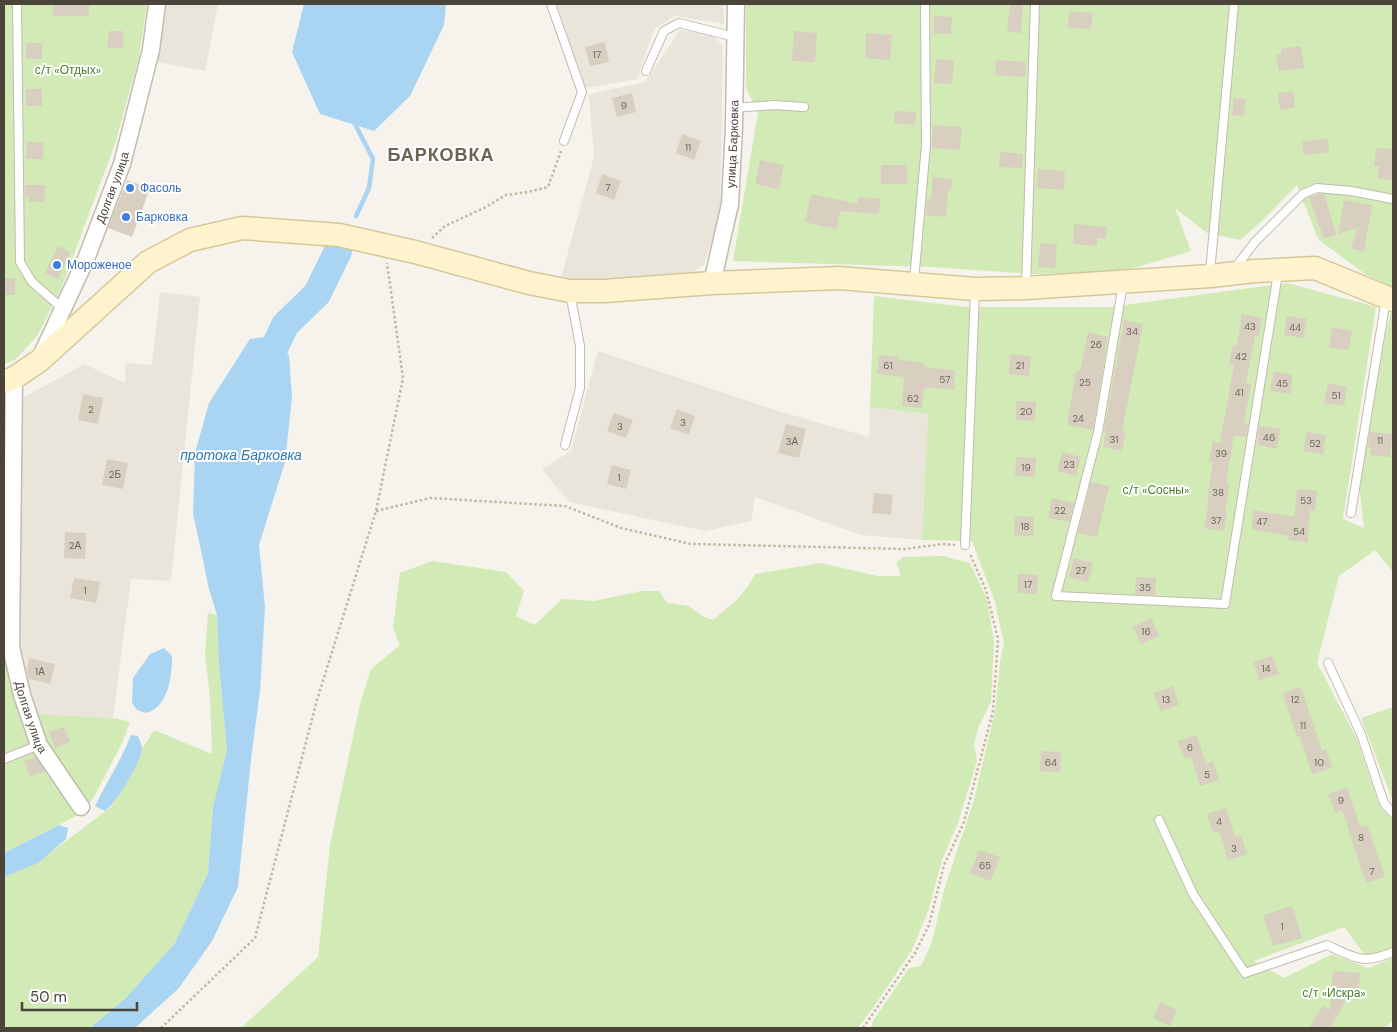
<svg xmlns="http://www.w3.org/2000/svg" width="1397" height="1032" font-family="'DM Sans',sans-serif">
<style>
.residential{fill:#eae5da}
.green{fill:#d2eab5}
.water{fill:#a9d4f2}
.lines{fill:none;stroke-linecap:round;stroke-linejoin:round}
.stream{stroke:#a9d4f2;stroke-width:4.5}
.river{stroke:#a9d4f2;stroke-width:28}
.building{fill:#d8cfc1}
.lane-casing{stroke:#c2bbae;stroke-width:10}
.street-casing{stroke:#c2bbae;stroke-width:19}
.secondary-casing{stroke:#d6c79b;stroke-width:25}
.path{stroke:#c4b79f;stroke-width:2.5;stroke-dasharray:2.5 2.5;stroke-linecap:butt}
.lane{stroke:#fff;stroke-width:8}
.street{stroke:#fff;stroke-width:16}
.secondary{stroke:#fff3cd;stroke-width:22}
.shop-dot{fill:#3f7fe0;stroke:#fff;stroke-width:2}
.labels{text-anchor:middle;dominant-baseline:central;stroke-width:4;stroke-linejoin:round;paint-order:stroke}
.number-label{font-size:10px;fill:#6e675b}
.park-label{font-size:12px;fill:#4a7f2a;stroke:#fff}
.street-label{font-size:12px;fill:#4b4439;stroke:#fff}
.shop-label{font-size:12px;fill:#366cbe;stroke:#fff;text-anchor:start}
.water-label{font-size:14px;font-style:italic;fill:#2e7ab2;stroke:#fff}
.district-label{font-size:18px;font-weight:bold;letter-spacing:1px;fill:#6e6250;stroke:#fff}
</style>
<rect width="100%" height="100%" fill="#f6f3ec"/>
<g class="residential">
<path d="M164,4H218L205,71L157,62Z"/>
<path d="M557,4H724V24L675,16L654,29L637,79L586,88Z"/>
<path d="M680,30L713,35L723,46L720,215L704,265L679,279L561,278L594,157L589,94L645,82Z"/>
<path d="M160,292L200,297L171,581L131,579L113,718L35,714L16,647L21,399L84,364L125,383V363L152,365Z"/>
<path d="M598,351L778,411L869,437L870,407L928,414L922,540L861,535L755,497L751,521L705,531L569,502L542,469L571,451Z"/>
</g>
<g class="green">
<path d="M4,4H147L139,57L115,144L61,289L37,336L16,359L4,364Z"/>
<path d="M746,4H1393V287L1365,274L1318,239L1297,185L1260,223L1240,240L1207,233L1175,208L1191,251L1111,275L1069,273L1033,274L931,267L733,261L758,113L746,88Z"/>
<path d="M1287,283L1376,307L1343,519L1364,528L1360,493L1363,432L1391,311L1393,312V572L1375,550L1339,576L1317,663L1356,737L1380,807L1393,820V947L1374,956L1365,955L1344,927L1254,961L1284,978L1332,954L1368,968L1393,958V1020L1385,1028H871L873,1021L909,968L921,966L932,942L944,890L974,800L996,706L1000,661L1004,644L995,602L972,541L922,540L928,414L870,407L874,296L967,307H1110Z"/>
<path d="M943,556L970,563L987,599L994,642L991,702L979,726L974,743L977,761L958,823L942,860L929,909L912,950L875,1005L858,1028H241L318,957L330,845L360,704L371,669L400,645L393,628L400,573L432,561L506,572L524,591L516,616L535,625L562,599L594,601L642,591H659L667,603L689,606L702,616L713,620C730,606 745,595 755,574L821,563L878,576H901L896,563L903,557Z"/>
<path d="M208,613L217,615L219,665L227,750L213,807L208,873L175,943L125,999L90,1028H4V877L38,862L111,807L137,762L142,749L154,730L212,754L210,698L205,654Z"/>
<path d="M4,654L25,718L35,714L113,718L130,722L122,743L94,797L78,815L4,853Z"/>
<path d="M1393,707V801L1361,718Z"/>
</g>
<g class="water">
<path d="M304,4H446L444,25L410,96L374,131L320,114L292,52Z"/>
<path d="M265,337L289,355L292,397L285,462L259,545L265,607L260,691L251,759L238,887L212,941L179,988L135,1028H90L125,999L175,943L208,873L213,807L227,750L219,665L217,615L209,589L193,513L195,453L209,403L250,339Z"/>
<path d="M164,648L172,656C172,672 170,696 156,708C153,710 149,712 146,713L137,710L132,703L133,678L150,654Z"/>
<path d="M131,735L138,736C139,740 142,744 142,748C143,759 115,805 105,811L95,806C107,782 121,760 131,735Z"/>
<path d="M59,825L68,828L66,839L38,863L4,877V853Z"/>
</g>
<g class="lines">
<path class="stream" d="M353,120L373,159L369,188L356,216"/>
<path class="river" d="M263,380L271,355L285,325L317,294L338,251"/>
</g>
<g class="building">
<rect x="53" y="4" width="36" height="12"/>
<path d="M1010,4H1023L1021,33L1007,32Z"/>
<path d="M1069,11L1093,13L1091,29L1068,28Z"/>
<path d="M934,16L952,17L951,34L933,33Z"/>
<path d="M109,31H123V48H107Z"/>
<path d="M794,31L817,33L815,62L792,61Z"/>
<path d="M866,33L892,35L890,60L865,58Z"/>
<path d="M605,42L609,62L590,66L585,47Z"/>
<rect x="26" y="43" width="16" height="16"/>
<path d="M1301,46L1304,68L1279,71L1276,55L1281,54V49Z"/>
<path d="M936,59L954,60L952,84L934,83Z"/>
<path d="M996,60L1026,62L1025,77L995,75Z"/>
<rect x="26" y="89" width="16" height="17"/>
<path d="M1293,91L1295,108L1280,110L1278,93Z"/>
<path d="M632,93L636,112L617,117L612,98Z"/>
<path d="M1234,98L1246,99L1244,116L1232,115Z"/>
<path d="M895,111L916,112L915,125L894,123Z"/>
<path d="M933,125L962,127L960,150L932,148Z"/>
<path d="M682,134L701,141L694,160L676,153Z"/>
<path d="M1328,138L1329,152L1304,155L1302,142Z"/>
<path d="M27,142H43V159H26Z"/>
<path d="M1376,148L1393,149V180L1378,179L1379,166H1374Z"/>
<path d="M1000,152L1023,154L1022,168L999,167Z"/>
<path d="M760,160L784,165L779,189L755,184Z"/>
<rect x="881" y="165" width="26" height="19"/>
<path d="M1038,169L1065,171L1064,190L1037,188Z"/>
<path d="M602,174L621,181L614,200L596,193Z"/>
<path d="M933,177L952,179L951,191H948L946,217L926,215L927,199H931Z"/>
<path d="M127,180L150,188L132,237L108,228Z"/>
<path d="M25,185H45V202H29V197H25Z"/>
<path d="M811,194L858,204L859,197L880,199L879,214L840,211L836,229L805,222Z"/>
<path d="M1321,194H1324L1336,235L1324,239L1309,197Z"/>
<path d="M1344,200L1372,205L1364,252L1351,248L1357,228L1338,234Z"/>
<path d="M1074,224L1107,227L1106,239L1098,238L1097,246L1073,244Z"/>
<path d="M1040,243L1057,244L1055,268L1038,267Z"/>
<path d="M58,246L70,252L58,279L45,273Z"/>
<rect x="4" y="278" width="11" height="17"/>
<path d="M1242,314L1262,318L1259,337L1255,336L1246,383L1251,384L1244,423L1248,424L1246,437L1234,435L1226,483L1230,484L1225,511L1227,512L1224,531L1204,528L1209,500L1207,499L1213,462L1209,461L1213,442L1220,443L1234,365L1229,364L1233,345L1237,346Z"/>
<path d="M1287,316L1307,319L1303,338L1284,335Z"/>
<path d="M1124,320L1143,324L1122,431L1126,432L1122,451L1103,447L1106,432H1104Z"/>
<path d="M1332,327L1352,331L1348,350L1329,347Z"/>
<path d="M1088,332L1108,337L1093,430L1067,425L1076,371H1080Z"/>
<path d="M1010,354L1031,356L1029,376L1009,374Z"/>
<path d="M879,355L899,357V360L925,363L924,367L955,371L954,390L924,387L922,408L902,406L904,377L877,374Z"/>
<path d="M1274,371L1293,375L1290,394L1270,391Z"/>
<path d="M1328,383L1347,387L1344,406L1324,403Z"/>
<path d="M83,394L103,398L98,424L78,420Z"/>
<path d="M1016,401L1036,402L1035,421L1016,420Z"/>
<path d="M677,409L695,416L689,435L670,428Z"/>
<path d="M614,413L633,420L626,438L607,431Z"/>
<path d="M786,424L806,429L799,458L778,453Z"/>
<path d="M1259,426L1280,429L1277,449L1258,445Z"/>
<path d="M1307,432L1326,435L1323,454L1303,451Z"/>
<path d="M1370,432L1392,434L1390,457L1370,455L1371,447H1368Z"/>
<path d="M1062,452L1081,457L1076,476L1057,471Z"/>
<path d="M1016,457L1036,458L1035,477L1015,476Z"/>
<path d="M107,459L128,463L123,489L102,485Z"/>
<path d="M612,465L631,470L626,489L607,484Z"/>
<path d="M1091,482L1109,486L1097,537L1078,533Z"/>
<path d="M1297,489L1317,491L1315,511L1310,510L1308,542L1288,540L1289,536L1251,529L1254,510L1294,517Z"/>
<path d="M874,493L893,495L891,515L872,513Z"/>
<path d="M1052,498L1074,503L1069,522L1048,518Z"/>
<path d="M1015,516L1034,517L1033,536H1014Z"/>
<path d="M65,532L86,533L85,559L64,558Z"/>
<path d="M1074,558L1093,563L1088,582L1069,577Z"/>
<path d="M1018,574L1038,575L1037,594L1017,593Z"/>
<path d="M1136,577L1156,578L1155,595L1135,594Z"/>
<path d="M74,578L100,582L96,603L70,598Z"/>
<path d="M1151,618L1159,636L1141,644L1133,627Z"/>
<path d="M1272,656L1279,674L1259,680L1253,662Z"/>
<path d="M29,658L55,664L50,684L29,679L27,670Z"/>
<path d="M1173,686L1179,705L1160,711L1154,693Z"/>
<path d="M1301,687L1322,751L1326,749L1332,768L1312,774L1300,736L1297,737L1283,693Z"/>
<path d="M64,727L70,742L55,748L49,732Z"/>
<path d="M1197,735L1206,764L1213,761L1219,780L1200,786L1191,757L1184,759L1178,741Z"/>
<path d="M1041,751L1061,752L1060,772L1040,771Z"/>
<path d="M35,757L45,771L30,777L24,761Z"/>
<path d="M1347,788L1360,827L1367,825L1385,877L1366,883L1342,810L1335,813L1328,794Z"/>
<path d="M1226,808L1235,837L1241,835L1247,854L1228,860L1219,831L1213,833L1207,814Z"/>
<path d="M979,850L1000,857L991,881L970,873Z"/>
<path d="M1292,906L1302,938L1273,946L1263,915Z"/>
<path d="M1333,971L1360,973L1358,1000L1347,999L1330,1028H1309L1323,1006L1330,1010Z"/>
<path d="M1160,1002L1177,1010L1170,1026L1153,1018Z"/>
</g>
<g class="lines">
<g class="lane-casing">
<g id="lane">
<path d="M17,4L20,262L32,282L63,309"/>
<path d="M551,4L582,92L564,141"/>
<path d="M646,71L664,31L679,23L735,37"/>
<path d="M734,108L774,105L804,107"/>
<path d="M1235,268L1255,242L1303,194L1317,188L1351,191L1393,199"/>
<path d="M1210,273L1234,4"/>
<path d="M914,281L926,145L925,4"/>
<path d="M1123,284L1098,432L1056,596L1225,604L1278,273"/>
<path d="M1026,286L1035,4"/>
<path d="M565,445L580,388V346L570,293"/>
<path d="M1351,513L1386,299"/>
<path d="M965,545L975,291"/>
<path d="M1328,663L1361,734L1384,803L1393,813"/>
<path d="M4,759L39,745"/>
<path d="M1159,820L1193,894L1245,973L1327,945C1356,958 1362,965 1393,952"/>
</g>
</g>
<g class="street-casing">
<g id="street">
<path id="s1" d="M712,283L730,204L734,127L736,4"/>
<path id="s2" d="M42,354L86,259L122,164L151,50L157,4"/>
<path id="s3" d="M14,378L11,647L22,695L39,745L81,807"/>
</g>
</g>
<g class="secondary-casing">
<path id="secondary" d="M4,382L14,378L39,361L148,262L190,240L242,228L339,235L415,252L529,283L570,291H604L712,283L839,278L975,289L1026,288L1210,276L1255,271L1315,268L1393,300"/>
</g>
<g class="path">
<path d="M432,238L445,226L484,208L506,195L528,192L548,187L561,151"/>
<path d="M376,511L430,498L565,506L621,528L691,544L905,549L942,544L955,545"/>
<path d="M161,1028L255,938L317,700L376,511L403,378L387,263"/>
<path d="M863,1028L915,953L929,925L944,865L964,822L993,711L998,639L986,590L970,554"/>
</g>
<use href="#lane" class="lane"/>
<use href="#street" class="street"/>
<use href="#secondary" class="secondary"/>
</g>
<g class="shop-dot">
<circle cx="130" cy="188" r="5"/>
<circle cx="126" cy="217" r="5"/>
<circle cx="57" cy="265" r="5"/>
</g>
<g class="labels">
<g class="number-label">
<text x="597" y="54">17</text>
<text x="624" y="105">9</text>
<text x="688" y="147">11</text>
<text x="608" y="187">7</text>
<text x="1250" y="326">43</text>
<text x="1295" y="327">44</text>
<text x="1132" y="331">34</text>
<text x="1096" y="344">26</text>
<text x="1241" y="356">42</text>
<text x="888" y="365">61</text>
<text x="1020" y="365">21</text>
<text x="945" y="379">57</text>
<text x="1085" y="382">25</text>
<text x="1282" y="383">45</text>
<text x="1239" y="392">41</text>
<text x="1336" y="395">51</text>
<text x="913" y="398">62</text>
<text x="91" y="409">2</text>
<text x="1026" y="411">20</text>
<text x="1078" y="418">24</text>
<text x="683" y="422">3</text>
<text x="620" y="426">3</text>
<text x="1269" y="437">46</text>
<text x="1114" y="439">31</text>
<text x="1380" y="440">11</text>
<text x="792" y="441">3А</text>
<text x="1315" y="443">52</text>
<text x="1221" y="453">39</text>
<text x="1069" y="464">23</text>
<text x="1026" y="467">19</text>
<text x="115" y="474">2Б</text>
<text x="619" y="477">1</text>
<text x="1218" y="492">38</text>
<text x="1306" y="500">53</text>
<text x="1060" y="510">22</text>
<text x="1216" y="520">37</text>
<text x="1262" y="521">47</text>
<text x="1025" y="526">18</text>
<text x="1299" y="531">54</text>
<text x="75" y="545">2А</text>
<text x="1081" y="570">27</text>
<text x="1028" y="584">17</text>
<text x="1145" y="587">35</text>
<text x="85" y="590">1</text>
<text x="1146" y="631">16</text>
<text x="1266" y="668">14</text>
<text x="40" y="671">1А</text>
<text x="1166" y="699">13</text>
<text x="1295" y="699">12</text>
<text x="1303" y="725">11</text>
<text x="1190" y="747">6</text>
<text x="1051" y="762">64</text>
<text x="1319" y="762">10</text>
<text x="1207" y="774">5</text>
<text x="1341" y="800">9</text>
<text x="1219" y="821">4</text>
<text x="1361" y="837">8</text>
<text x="1234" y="848">3</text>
<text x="985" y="865">65</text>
<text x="1372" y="871">7</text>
<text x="1282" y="926">1</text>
</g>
<g class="park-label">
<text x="68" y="70">с/т «Отдых»</text>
<text x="1156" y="490">с/т «Сосны»</text>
<text x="1334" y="993">с/т «Искра»</text>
</g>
<g class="street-label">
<text stroke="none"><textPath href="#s1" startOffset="141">улица Барковка</textPath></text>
<text stroke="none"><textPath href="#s2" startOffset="181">Долгая улица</textPath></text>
<text stroke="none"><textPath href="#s3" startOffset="342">Долгая улица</textPath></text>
</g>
<g class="shop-label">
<text x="140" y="188">Фасоль</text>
<text x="136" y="217">Барковка</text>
<text x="67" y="265">Мороженое</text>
</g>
<g class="water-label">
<text x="241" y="455">протока Барковка</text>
</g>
<g class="district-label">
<text x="441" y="155">БАРКОВКА</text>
</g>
</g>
<rect width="1397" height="1032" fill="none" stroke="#4b4439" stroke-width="10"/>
<path d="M22 1002v8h115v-8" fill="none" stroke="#4b4439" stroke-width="2.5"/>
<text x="30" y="1002" font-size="15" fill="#4b4439" stroke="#ffffff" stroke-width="4" paint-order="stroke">50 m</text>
</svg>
